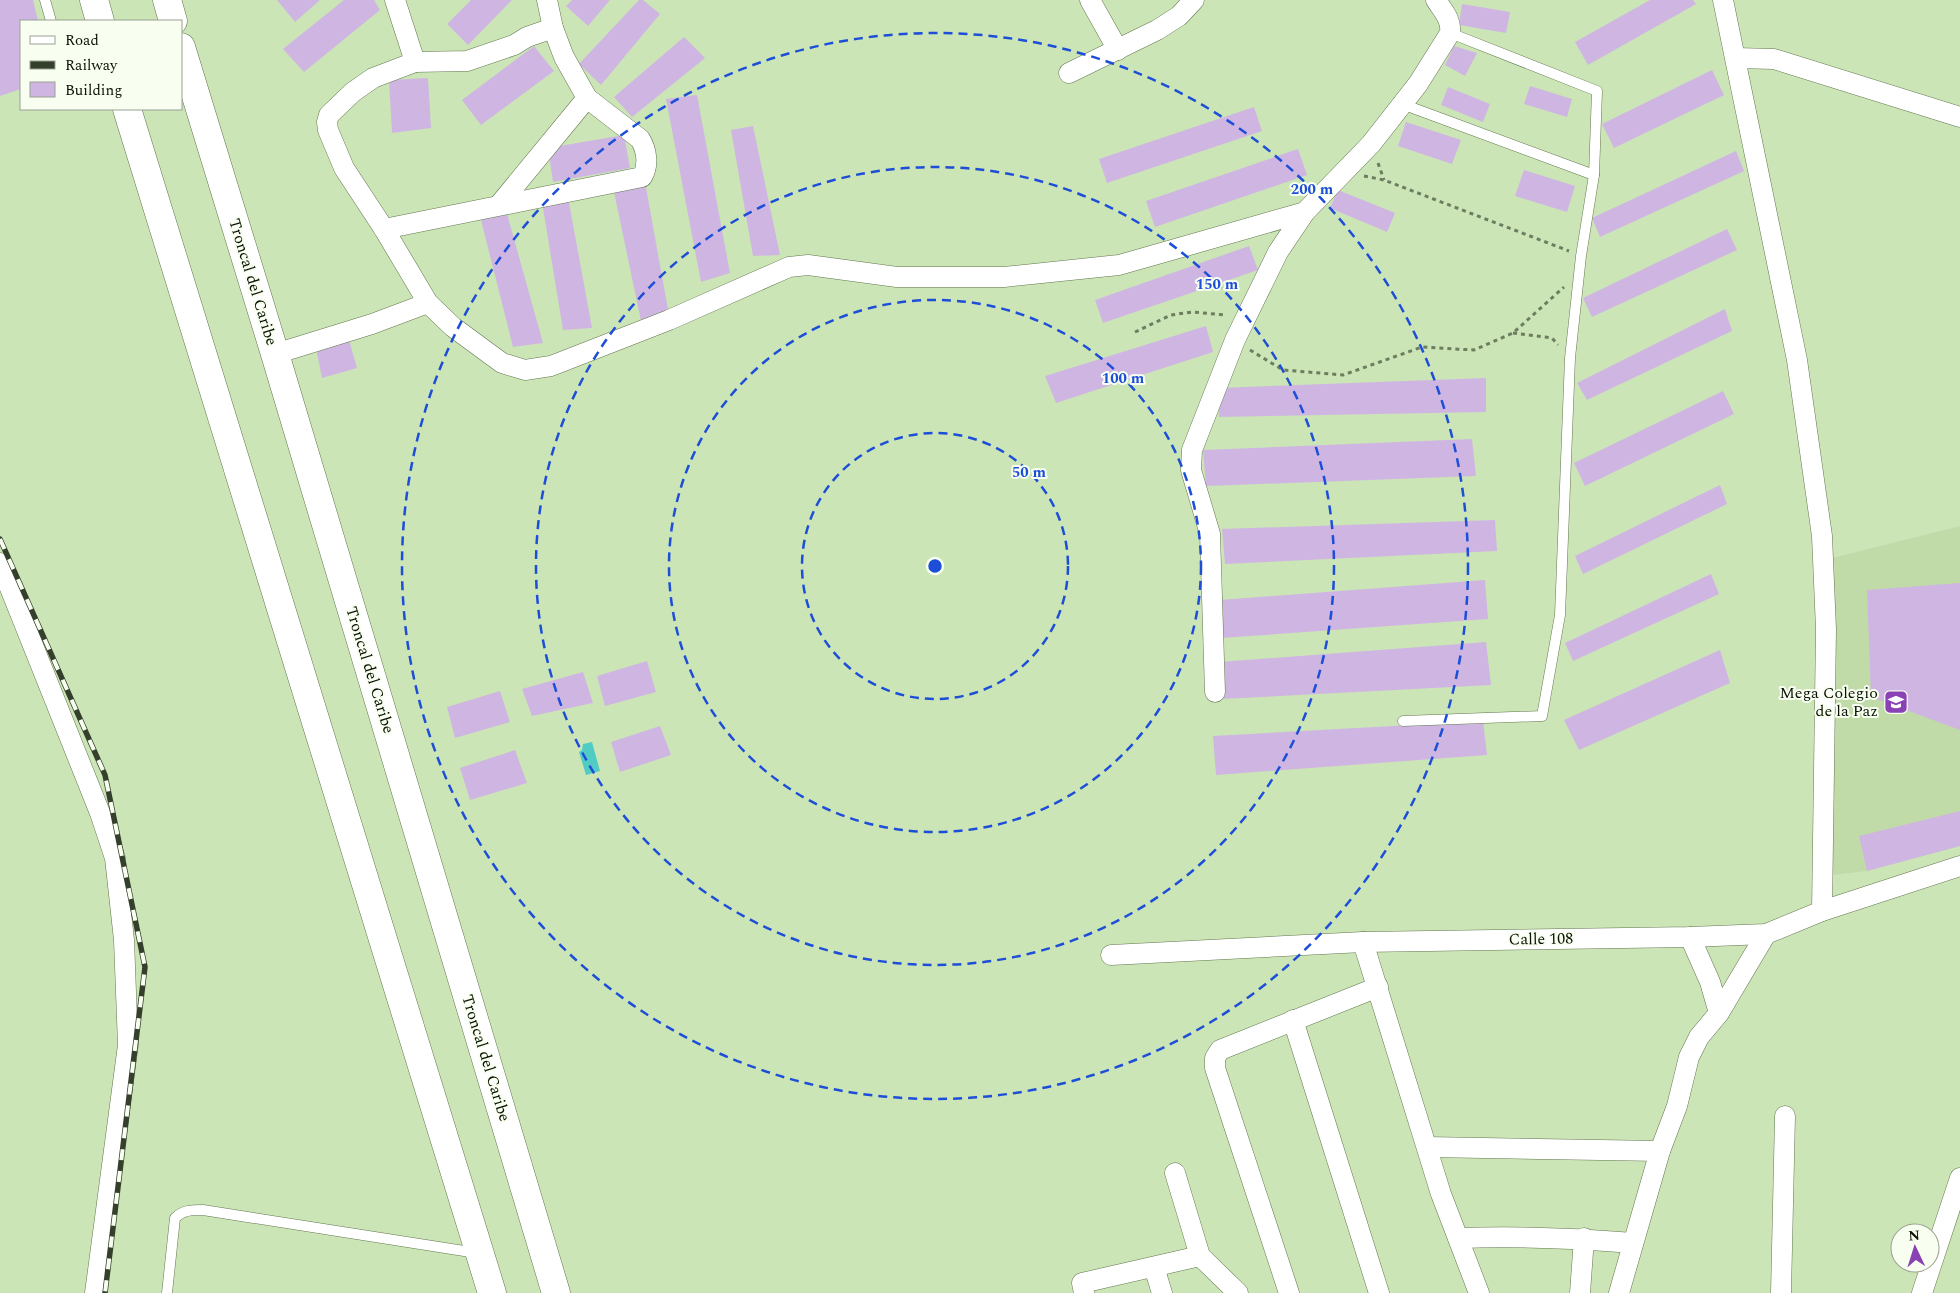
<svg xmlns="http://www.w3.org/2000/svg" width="1960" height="1293" font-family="Spectral,serif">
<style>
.built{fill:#c0dba7}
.water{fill:#51ccc5}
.building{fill:#cfb6e2}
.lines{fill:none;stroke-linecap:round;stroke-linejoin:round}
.service-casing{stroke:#62774e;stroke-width:11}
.minor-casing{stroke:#62774e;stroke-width:21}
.trunk-casing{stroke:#62774e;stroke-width:29}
.path{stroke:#6d7d5f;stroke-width:3;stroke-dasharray:4 4;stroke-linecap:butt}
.service{stroke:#fff;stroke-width:10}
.minor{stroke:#fff;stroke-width:20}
.trunk{stroke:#fff;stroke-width:28}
.rail-casing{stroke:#34402b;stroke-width:5.5}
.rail{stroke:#f8fff1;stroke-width:4;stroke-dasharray:11;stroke-linecap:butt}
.ring{fill:none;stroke:#1d4ed8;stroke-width:2.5;stroke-dasharray:9 6}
.labels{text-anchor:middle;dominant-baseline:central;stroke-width:4;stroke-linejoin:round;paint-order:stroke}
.street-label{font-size:16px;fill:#0a1204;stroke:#f8fff1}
.poi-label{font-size:16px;fill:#0a1204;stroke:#f8fff1;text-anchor:end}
.centre{fill:#1d4ed8;stroke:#f8fff1;stroke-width:2.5}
.ring-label{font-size:15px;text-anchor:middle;font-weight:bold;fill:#1d4ed8;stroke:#f8fff1;stroke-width:4;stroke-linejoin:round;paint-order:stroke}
</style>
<rect width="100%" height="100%" fill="#cce5b7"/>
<path class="built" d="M1960,526V846L1867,871L1832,875V558Z"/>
<path class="water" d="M592,742L600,771L586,775L579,752L582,750L583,744Z"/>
<g class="building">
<path d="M0,0H33L38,21H21V89L0,96Z"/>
<path d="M277,0H320L295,22Z"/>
<path d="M344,0H374L380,10L304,72L283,49Z"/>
<path d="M471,0H512L468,45L447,24Z"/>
<path d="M572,0H610L588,26L566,6Z"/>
<path d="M639,0H643L660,14L601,85L579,64Z"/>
<path d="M1650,0H1693L1696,4L1588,65L1575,42Z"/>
<path d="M1462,4L1510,12L1506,33L1459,25Z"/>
<path d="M684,37L705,58L632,117L614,97Z"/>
<path d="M534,46L554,71L481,125L462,100Z"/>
<path d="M1454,46L1477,53L1465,76L1445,65Z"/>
<path d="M1712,70L1724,95L1614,148L1602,124Z"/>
<path d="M428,78L431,128L392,133L389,80Z"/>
<path d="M1530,86L1572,99L1567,117L1524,104Z"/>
<path d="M1448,87L1490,104L1483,122L1441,105Z"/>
<path d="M697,95L730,273L701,282L666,99Z"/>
<path d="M1254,107L1262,131L1107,183L1099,159Z"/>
<path d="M1406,122L1461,140L1452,164L1398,146Z"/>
<path d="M753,126L780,255L753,256L731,130Z"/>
<path d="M624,135L630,168L553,182L548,148Z"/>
<path d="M1298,149L1307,175L1155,227L1146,201Z"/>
<path d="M1736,151L1744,171L1600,237L1592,218Z"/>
<path d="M1524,170L1575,186L1567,212L1515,196Z"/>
<path d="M645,182L669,315L641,321L613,187Z"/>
<path d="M1338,190L1395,213L1387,232L1330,208Z"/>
<path d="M568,197L592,328L563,330L542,202Z"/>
<path d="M506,210L543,343L513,347L480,216Z"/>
<path d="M1727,229L1737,250L1592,317L1583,298Z"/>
<path d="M1249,246L1258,270L1103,323L1095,300Z"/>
<path d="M1725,309L1732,331L1587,400L1577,383Z"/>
<path d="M1206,326L1213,352L1056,403L1045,376Z"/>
<path d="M349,340L357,368L322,378L316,348Z"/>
<path d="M1486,378V412L1219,417L1218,388Z"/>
<path d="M1723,391L1734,414L1585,486L1574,463Z"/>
<path d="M1472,439L1476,476L1206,486L1203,450Z"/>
<path d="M1720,485L1727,504L1583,574L1575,556Z"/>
<path d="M1495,520L1497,551L1225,564L1222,529Z"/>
<path d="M1711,574L1719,594L1573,661L1565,643Z"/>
<path d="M1485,580L1488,619L1222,638L1219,600Z"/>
<path d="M1960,583V730L1871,697L1867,590Z"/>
<path d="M1486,642L1491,685L1222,699L1219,662Z"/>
<path d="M1720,650L1730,683L1579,750L1564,720Z"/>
<path d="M647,661L656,692L605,706L597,676Z"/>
<path d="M583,672L593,703L532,716L522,689Z"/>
<path d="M500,691L510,722L455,738L447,707Z"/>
<path d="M1483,721L1487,755L1216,775L1213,736Z"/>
<path d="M660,726L671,755L620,772L611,742Z"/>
<path d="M515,750L527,783L470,800L460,768Z"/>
<path d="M1960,811V846L1867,871L1859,836Z"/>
</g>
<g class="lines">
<g class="service-casing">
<g id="service">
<path d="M45,0L51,21"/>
<path d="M1402,104L1594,175"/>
<path d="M1403,721L1542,716L1560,615L1570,358L1581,256L1594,175L1597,91L1450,33"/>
<path d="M167,1293L175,1218C183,1210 191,1210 203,1210L477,1253"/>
</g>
</g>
<g class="minor-casing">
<g id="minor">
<path d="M395,0L415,62"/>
<path d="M1090,0L1118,50"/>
<path d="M1723,0L1797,360L1822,536L1826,629L1822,911"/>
<path d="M553,28L527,37L514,45L467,61L415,62L373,78L353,92L329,115L327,122L328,130L344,168L384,229L428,303L453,327L502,363L525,370L551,366L669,320L789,267L808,265L897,277H1004L1119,265L1305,212"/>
<path d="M1736,58L1774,59L1960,117"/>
<path d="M1069,73L1157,30L1179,16L1194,0"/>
<path d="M499,205L587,98"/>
<path d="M384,229L642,177C649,166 647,150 640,139L587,98L564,57L553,28L547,0"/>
<path d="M275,354L372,324L428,303"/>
<path d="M0,563L100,813L115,858L124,940L128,1045L95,1293"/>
<path d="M1215,692L1210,534L1191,470L1192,450L1235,340L1278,252L1305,212L1371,144L1418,84L1450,33C1452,20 1443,11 1436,0"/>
<path d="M1690,937L1710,982L1719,1013"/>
<path d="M1363,942L1441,1194L1479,1293"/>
<path d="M1111,955L1363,942L1690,937L1766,934L1822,911L1960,866"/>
<path d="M1293,1020L1379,1293"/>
<path d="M1427,1147L1660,1151"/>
<path d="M1175,1173L1200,1256L1238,1293"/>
<path d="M1458,1238C1517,1236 1575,1238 1633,1243"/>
<path d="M1154,1267L1162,1293"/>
<path d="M1084,1293L1082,1283L1200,1256"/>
<path d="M1289,1293L1215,1068V1058L1220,1050L1378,987"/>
<path d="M1580,1293L1584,1238"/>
<path d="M1619,1293L1660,1151L1677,1106L1689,1057L1699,1037L1719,1013L1766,934"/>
<path d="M1781,1293L1785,1116"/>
<path d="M1922,1293L1960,1178"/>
</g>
</g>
<g class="trunk-casing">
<g id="trunk">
<path d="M94,0L100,21"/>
<path d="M167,0L173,21"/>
<path d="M181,47L275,354L556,1293"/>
<path d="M127,109L492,1293"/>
</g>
</g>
<g class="path">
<path d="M1378,163L1384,180"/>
<path d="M1364,176L1384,180L1569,251"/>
<path d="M1135,332L1171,315L1192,312L1226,315"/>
<path d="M1513,333L1552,338L1558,345"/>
<path d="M1250,350L1283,370L1343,375L1422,347L1474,350L1513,333L1564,287"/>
</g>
<use href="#service" class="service"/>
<use href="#minor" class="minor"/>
<use href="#trunk" class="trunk"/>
<g class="rail-casing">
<path id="rail" d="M0,539L105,775L145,967L105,1293"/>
</g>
<use href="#rail" class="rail"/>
</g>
<g class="ring">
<circle cx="935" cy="566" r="133"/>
<circle cx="935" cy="566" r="266"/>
<circle cx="935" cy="566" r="399"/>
<circle cx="935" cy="566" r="533"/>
</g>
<defs>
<g id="school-square" transform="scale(1.25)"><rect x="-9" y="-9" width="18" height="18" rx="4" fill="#8941b4" stroke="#f8fff1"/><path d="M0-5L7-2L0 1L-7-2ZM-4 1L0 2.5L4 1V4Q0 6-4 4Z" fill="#fff"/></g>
</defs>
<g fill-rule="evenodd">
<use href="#school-square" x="1896" y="702"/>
</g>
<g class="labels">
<g class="street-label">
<text transform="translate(253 282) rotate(73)">Troncal del Caribe</text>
<text transform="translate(370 670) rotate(73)">Troncal del Caribe</text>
<text transform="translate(1541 939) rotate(-1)">Calle 108</text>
<text transform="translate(486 1058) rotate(73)">Troncal del Caribe</text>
</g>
<g class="poi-label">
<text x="1878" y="693">Mega Colegio<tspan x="1878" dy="18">de la Paz</tspan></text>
</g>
</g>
<circle cx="935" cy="566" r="8" class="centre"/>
<g class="ring-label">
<text x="1312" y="194">200 m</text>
<text x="1217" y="289">150 m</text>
<text x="1123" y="383">100 m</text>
<text x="1029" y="477">50 m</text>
</g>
<rect x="20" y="20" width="162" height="90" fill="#f8fff1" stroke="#99a092"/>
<rect x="30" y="36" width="25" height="8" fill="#ffffff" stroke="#99a092"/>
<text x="65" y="45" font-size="15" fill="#0a1204">Road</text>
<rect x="30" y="61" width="25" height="8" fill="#34402b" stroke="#99a092"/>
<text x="65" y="70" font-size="15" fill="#0a1204">Railway</text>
<rect x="30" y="82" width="25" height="15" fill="#cfb6e2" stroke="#99a092"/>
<text x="65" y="95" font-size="15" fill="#0a1204">Building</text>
<g transform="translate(1915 1248) rotate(356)"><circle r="24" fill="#f8fff1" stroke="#99a092"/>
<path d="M0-4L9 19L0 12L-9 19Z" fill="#8941b4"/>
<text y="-8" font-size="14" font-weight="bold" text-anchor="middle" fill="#0a1204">N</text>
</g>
</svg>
